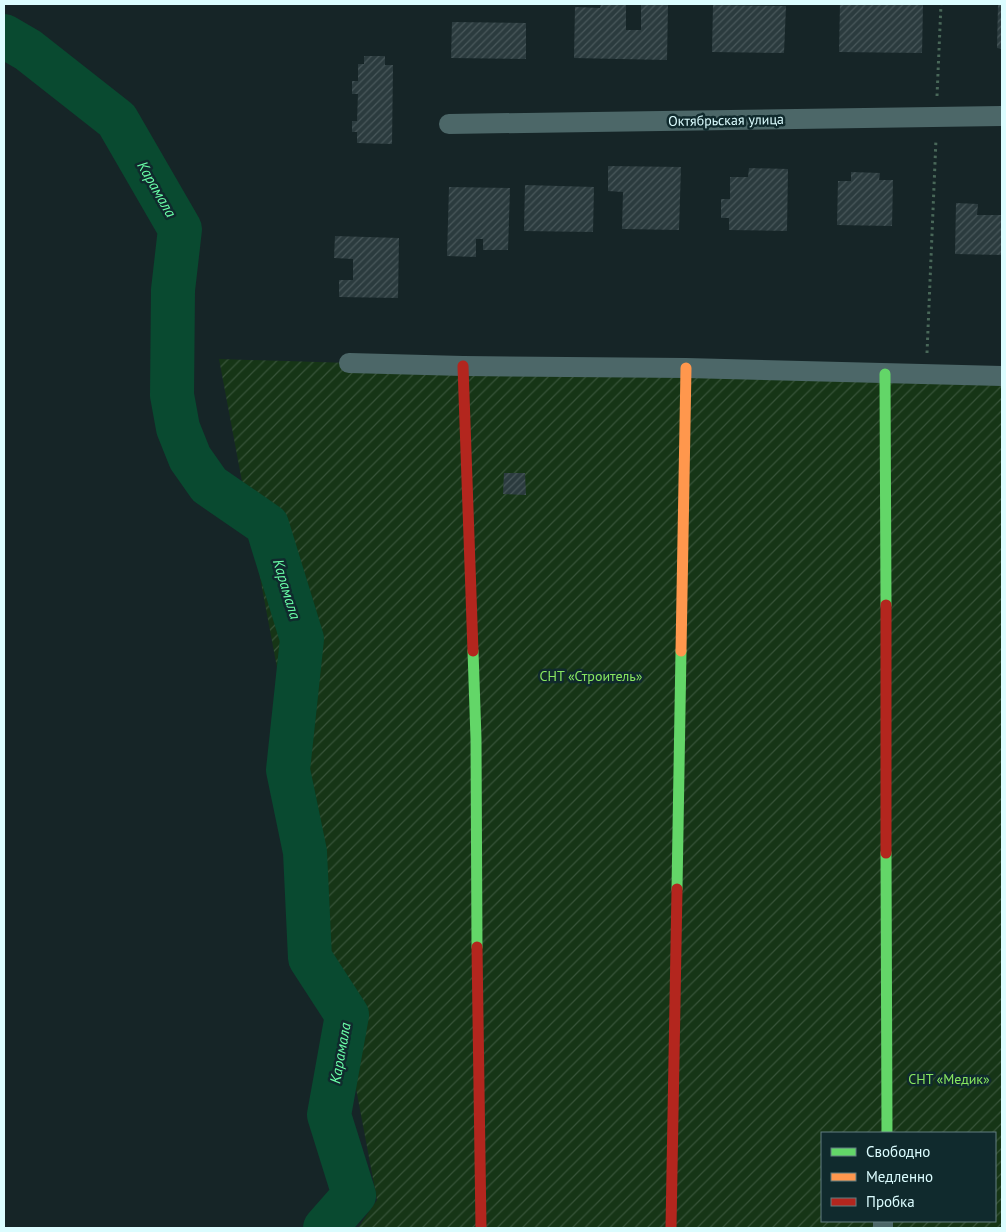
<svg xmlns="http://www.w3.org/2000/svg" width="1006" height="1232" font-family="'PT Sans',sans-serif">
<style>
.garden{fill:url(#garden-furrows);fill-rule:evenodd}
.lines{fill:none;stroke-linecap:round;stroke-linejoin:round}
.river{stroke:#094a30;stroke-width:44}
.building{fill:url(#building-hatch)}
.path{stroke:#496859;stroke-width:3;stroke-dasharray:2.5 4;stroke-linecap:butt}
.street{stroke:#4c6768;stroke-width:20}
.fast{stroke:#63d668;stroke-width:11}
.slow{stroke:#ff974d;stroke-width:11}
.jam{stroke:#b3261e;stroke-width:11}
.labels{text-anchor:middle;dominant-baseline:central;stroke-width:5;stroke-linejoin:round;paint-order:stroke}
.street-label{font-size:14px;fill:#dcfdff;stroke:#102a2d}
.park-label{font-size:14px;fill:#88e760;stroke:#102a2d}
.water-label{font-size:15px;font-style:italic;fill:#6affa8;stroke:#102a2d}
</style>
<defs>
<pattern id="garden-furrows" width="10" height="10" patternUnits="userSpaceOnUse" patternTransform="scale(1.25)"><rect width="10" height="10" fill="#163516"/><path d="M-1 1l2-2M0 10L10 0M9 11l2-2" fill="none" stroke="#375339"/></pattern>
<pattern id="building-hatch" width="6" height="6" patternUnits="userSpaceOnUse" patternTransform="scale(1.25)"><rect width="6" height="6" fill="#2b3b3e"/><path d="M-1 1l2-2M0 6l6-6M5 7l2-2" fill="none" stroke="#49585b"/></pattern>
</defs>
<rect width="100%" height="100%" fill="#162527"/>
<path class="garden" d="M219,359L1002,383V1228H358L377,1200ZM822,1133H995V1221H822Z"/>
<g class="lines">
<path class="river" d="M4,36L28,50L117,120L180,229L173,290L172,395L178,428L190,458L209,485L267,525L302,639L288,770L305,852L310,958L347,1015L329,1115L354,1195L325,1228"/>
</g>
<g class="building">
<path d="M601,4H626V30H641V4H668L667,60L574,58L575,7L600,8Z"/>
<path d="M840,4H923L922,53L839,52Z"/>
<path d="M713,5L786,6L784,53L712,52Z"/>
<path d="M998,5H1002V49L997,48Z"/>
<path d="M452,22L526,23V59L451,58Z"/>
<path d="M364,56H385V65H393L392,144L357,143V132H352V121H357L358,94H352V81H358V64H364Z"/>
<path d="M608,166L681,167L679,230L622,229L623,192L608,191Z"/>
<path d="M749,168L788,169L787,231L729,230V218H721V199H730V177H748Z"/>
<path d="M851,172L880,173L879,180H893L892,226L837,225L838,181H851Z"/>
<path d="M525,185L594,187L593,232L524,231Z"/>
<path d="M449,187L510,188L508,250H483V239H476V257L447,256Z"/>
<path d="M956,203L978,204L977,215H1002V255L955,254Z"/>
<path d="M335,236L399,238L398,298L339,297V280H353V259L334,258Z"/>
<path d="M504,473H525L526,495L503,494Z"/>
</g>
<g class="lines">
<g class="path">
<path d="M937,96L941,4"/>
<path d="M927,353L936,139"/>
</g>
<g class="street">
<path d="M449,124L1002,116"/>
<path d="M349,363L463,366L686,368L1002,376"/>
<path d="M883,1228V1221"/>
</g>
<g class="fast">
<path d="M885,374L886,605"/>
<path d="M473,651L476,739L477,947"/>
<path d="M886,853L887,1133"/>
<path d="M677,889L681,651"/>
</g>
<path class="slow" d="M681,651L686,368"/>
<g class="jam">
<path d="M463,366L473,651"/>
<path d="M886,605V853"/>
<path d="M477,947L481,1228"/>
<path d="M671,1228L677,889"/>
</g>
</g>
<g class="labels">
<g class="street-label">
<text transform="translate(726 120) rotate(-1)">Октябрьская улица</text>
</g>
<g class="park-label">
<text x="591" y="676">СНТ «Строитель»</text>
<text x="949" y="1079">СНТ «Медик»</text>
</g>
<g class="water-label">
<text transform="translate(157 189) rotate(60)">Карамала</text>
<text transform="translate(287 589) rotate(73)">Карамала</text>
<text transform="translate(340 1053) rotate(-80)">Карамала</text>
</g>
</g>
<rect width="1006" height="1232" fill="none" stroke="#dcfdff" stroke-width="10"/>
<rect x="821" y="1132" width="175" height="90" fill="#102a2d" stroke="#627e81"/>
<rect x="831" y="1148" width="25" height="8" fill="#63d668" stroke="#627e81"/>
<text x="866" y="1157" font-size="15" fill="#dcfdff">Свободно</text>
<rect x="831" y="1173" width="25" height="8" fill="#ff974d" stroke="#627e81"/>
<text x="866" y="1182" font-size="15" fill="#dcfdff">Медленно</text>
<rect x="831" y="1198" width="25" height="8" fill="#b3261e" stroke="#627e81"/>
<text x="866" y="1207" font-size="15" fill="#dcfdff">Пробка</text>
</svg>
